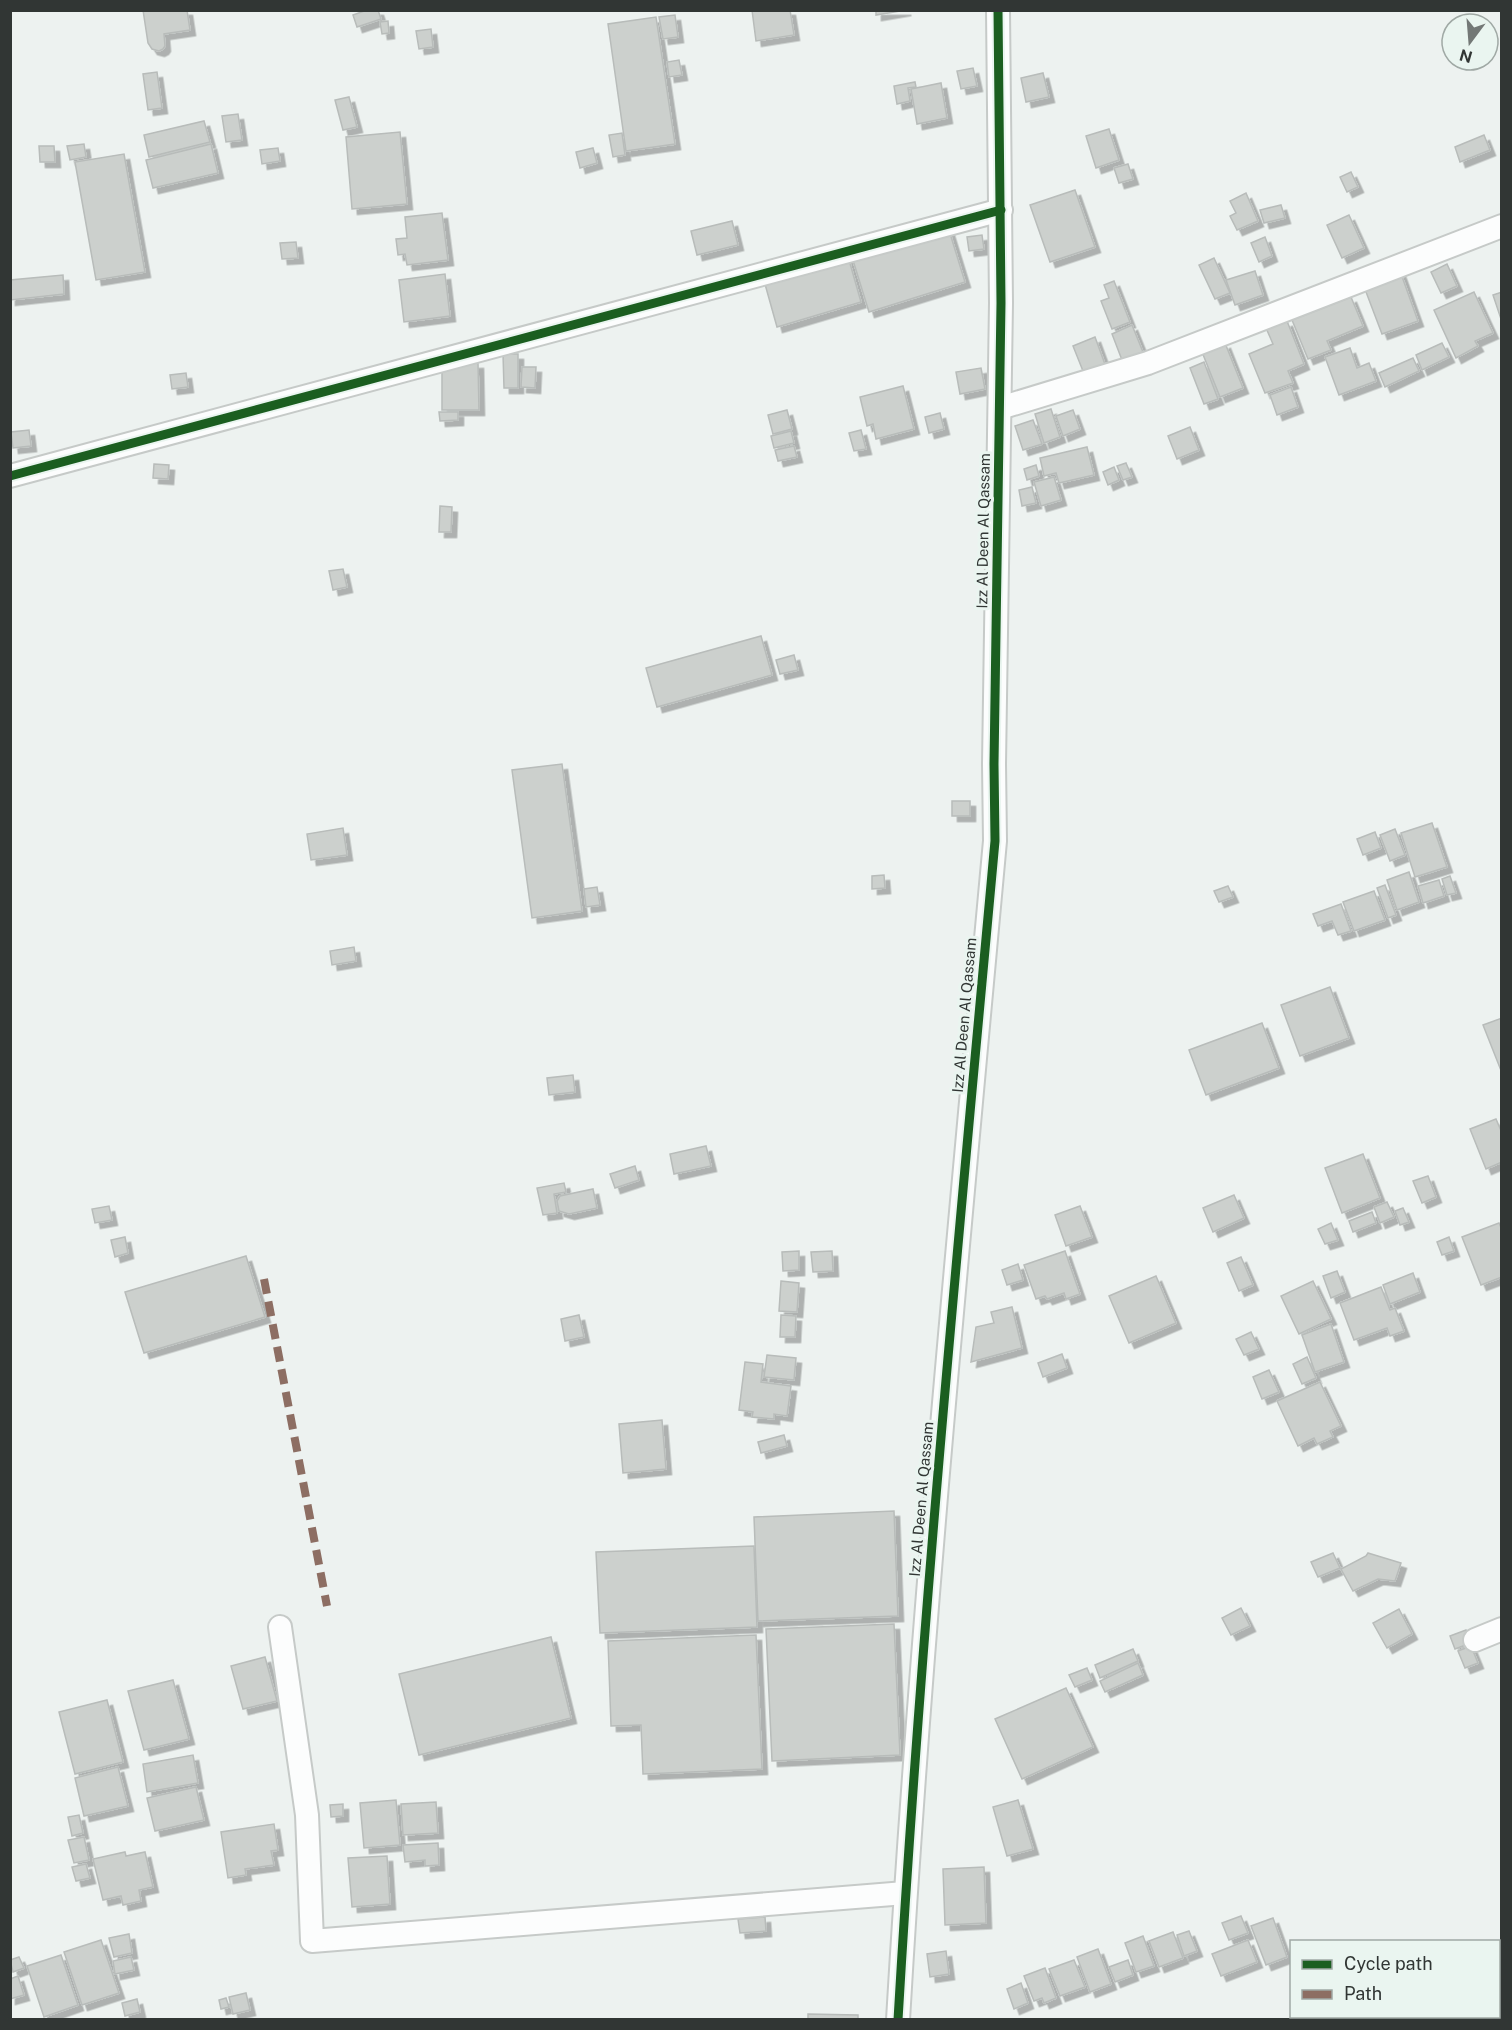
<svg xmlns="http://www.w3.org/2000/svg" width="1512" height="2030" font-family="'Public Sans',sans-serif">
<style>
.building{fill:#ccd0cd;stroke:#b8bcba;stroke-width:1.5;filter:url(#shadow)}
.lines{fill:none;stroke-linecap:round;stroke-linejoin:round}
.minor-casing{stroke:#c6cac8;stroke-width:26}
.minor{stroke:#fcfdfd;stroke-width:22}
.quiet{stroke:#8d6e63;stroke-width:8;stroke-dasharray:15 8;stroke-linecap:butt}
.cycleway-casing{stroke:#eaf5f0;stroke-width:13}
.cycleway{stroke:#1b5e20;stroke-width:9}
.labels{text-anchor:middle;dominant-baseline:central;stroke-width:6;stroke-linejoin:round;paint-order:stroke}
.street-label{font-size:15px;fill:#313634;stroke:#eaf5f0}
</style>
<defs>
<filter id="shadow"><feDropShadow dx="5.5" dy="5.5" stdDeviation="0" flood-color="#0004"/></filter>
</defs>
<rect width="100%" height="100%" fill="#edf2f0"/>
<g class="building">
<path d="M143,10H187L190,30L164,34L165,46L163,49L159,51L152,49L148,43Z"/>
<path d="M367,10H378L381,19L357,27L353,15Z"/>
<path d="M752,10H790L794,35L756,41Z"/>
<path d="M876,10H906L876,15Z"/>
<path d="M675,15L678,37L663,39L659,17Z"/>
<path d="M656,17L675,144L626,151L608,24Z"/>
<path d="M388,21L389,33L382,34L380,22Z"/>
<path d="M431,29L433,47L419,49L416,31Z"/>
<path d="M679,60L682,75L669,77L667,62Z"/>
<path d="M973,68L977,86L961,89L957,71Z"/>
<path d="M157,72L162,108L148,110L143,74Z"/>
<path d="M1043,73L1049,97L1026,102L1021,78Z"/>
<path d="M915,82L916,87L908,88L910,101L897,104L894,86Z"/>
<path d="M941,83L947,118L917,124L911,89Z"/>
<path d="M349,97L357,127L343,130L335,100Z"/>
<path d="M238,114L242,140L226,142L222,116Z"/>
<path d="M204,121L210,142L149,157L144,135Z"/>
<path d="M1109,129L1119,160L1096,168L1086,136Z"/>
<path d="M400,132L407,204L352,209L346,137Z"/>
<path d="M622,133L625,155L613,157L609,135Z"/>
<path d="M1484,135L1490,150L1460,162L1455,147Z"/>
<path d="M84,144L86,157L70,160L67,146Z"/>
<path d="M211,144L218,173L153,188L146,160Z"/>
<path d="M39,146H54L55,162H40Z"/>
<path d="M278,148L280,161L262,164L260,150Z"/>
<path d="M593,148L597,163L580,168L576,152Z"/>
<path d="M124,154L145,272L96,280L75,162Z"/>
<path d="M1128,164L1133,179L1119,183L1114,168Z"/>
<path d="M1351,172L1358,187L1347,192L1340,177Z"/>
<path d="M1075,190L1095,247L1050,262L1030,205Z"/>
<path d="M1246,193L1258,221L1237,230L1230,216L1236,213L1230,201Z"/>
<path d="M1281,205L1285,218L1264,223L1260,210Z"/>
<path d="M442,213L448,260L407,265L405,254L398,255L396,239L407,238L405,217Z"/>
<path d="M1349,215L1364,248L1342,258L1327,225Z"/>
<path d="M732,221L738,245L697,255L691,231Z"/>
<path d="M948,227L965,282L869,312L852,257Z"/>
<path d="M982,235L984,249L969,251L967,237Z"/>
<path d="M1265,237L1272,256L1259,262L1251,243Z"/>
<path d="M296,242L298,258L282,259L280,243Z"/>
<path d="M847,253L861,302L777,327L763,277Z"/>
<path d="M1214,258L1230,293L1215,299L1199,265Z"/>
<path d="M1447,264L1457,286L1441,293L1431,272Z"/>
<path d="M1255,271L1263,295L1235,305L1226,280Z"/>
<path d="M1400,271L1418,321L1382,334L1363,284Z"/>
<path d="M445,274L450,316L404,322L399,280Z"/>
<path d="M63,275L64,294L10,300V280Z"/>
<path d="M1114,281L1130,322L1112,329L1101,301L1109,298L1104,285Z"/>
<path d="M1474,292L1493,333L1475,341L1478,346L1456,358L1434,310Z"/>
<path d="M1502,292V322L1493,295Z"/>
<path d="M1351,297L1363,326L1327,341L1331,350L1308,359L1292,320Z"/>
<path d="M1287,321L1304,364L1288,371L1293,383L1265,393L1249,354L1273,344L1266,328Z"/>
<path d="M1132,325L1143,352L1122,360L1112,334Z"/>
<path d="M1095,337L1106,367L1085,376L1073,346Z"/>
<path d="M1225,343L1243,388L1220,397L1202,352Z"/>
<path d="M1442,343L1449,357L1422,370L1416,355Z"/>
<path d="M1350,348L1357,368L1369,363L1376,381L1339,395L1325,357Z"/>
<path d="M503,354H518V388H504Z"/>
<path d="M1413,358L1419,371L1385,387L1379,373Z"/>
<path d="M1204,362L1218,399L1204,404L1190,368Z"/>
<path d="M478,363L479,410H442V364Z"/>
<path d="M522,367H536L535,388L521,387Z"/>
<path d="M981,368L985,389L960,394L956,372Z"/>
<path d="M186,373L188,387L172,389L170,375Z"/>
<path d="M903,386L914,429L876,439L873,424L867,426L860,397Z"/>
<path d="M1291,387L1298,407L1277,415L1270,395Z"/>
<path d="M1051,409L1060,437L1044,443L1035,414Z"/>
<path d="M787,410L792,429L773,434L768,415Z"/>
<path d="M1073,410L1080,429L1063,436L1056,416Z"/>
<path d="M439,412H458V420L440,421Z"/>
<path d="M940,413L944,429L929,433L925,417Z"/>
<path d="M1033,420L1042,444L1023,450L1015,426Z"/>
<path d="M1190,427L1199,450L1177,459L1168,436Z"/>
<path d="M29,430L31,446L13,448L11,432Z"/>
<path d="M861,430L866,449L854,451L849,433Z"/>
<path d="M791,431L794,443L774,448L771,436Z"/>
<path d="M794,446L797,457L778,461L775,450Z"/>
<path d="M1087,447L1094,475L1059,483L1056,473L1044,476L1040,458Z"/>
<path d="M1126,463L1132,477L1123,480L1117,466Z"/>
<path d="M154,464L169,465L168,479L153,478Z"/>
<path d="M1036,465L1039,476L1027,480L1024,469Z"/>
<path d="M1114,467L1119,480L1108,485L1103,472Z"/>
<path d="M1054,477L1061,500L1041,506L1034,482Z"/>
<path d="M1032,487L1036,503L1022,506L1019,490Z"/>
<path d="M440,506L452,507L451,532H439Z"/>
<path d="M343,569L347,587L333,590L329,571Z"/>
<path d="M761,636L772,675L657,707L646,668Z"/>
<path d="M794,655L798,670L780,674L776,660Z"/>
<path d="M562,764L582,911L532,918L512,770Z"/>
<rect x="952" y="801" width="18" height="15"/>
<path d="M1432,823L1447,867L1415,877L1401,833Z"/>
<path d="M343,828L347,855L311,860L307,834Z"/>
<path d="M1395,829L1405,855L1390,861L1380,835Z"/>
<path d="M1375,832L1381,848L1363,855L1357,839Z"/>
<path d="M1409,872L1419,902L1397,910L1387,880Z"/>
<path d="M884,875L885,888L872,889V876Z"/>
<path d="M1450,876L1456,893L1447,895L1442,879Z"/>
<path d="M1439,880L1444,896L1423,903L1418,886Z"/>
<path d="M1385,885L1396,915L1388,918L1377,888Z"/>
<path d="M1228,886L1233,897L1219,902L1214,891Z"/>
<path d="M597,887L600,905L586,907L584,889Z"/>
<path d="M1374,891L1385,920L1354,931L1343,902Z"/>
<path d="M1341,904L1351,931L1338,935L1332,921L1318,926L1313,914Z"/>
<path d="M354,947L356,961L332,965L330,951Z"/>
<path d="M1330,987L1349,1038L1300,1056L1281,1005Z"/>
<path d="M1502,1018V1073L1483,1025Z"/>
<path d="M1262,1023L1279,1068L1206,1095L1189,1050Z"/>
<path d="M573,1075L575,1092L549,1095L547,1078Z"/>
<path d="M1496,1119L1502,1133V1162L1486,1169L1470,1129Z"/>
<path d="M706,1146L711,1166L674,1174L670,1154Z"/>
<path d="M1363,1154L1380,1198L1342,1213L1325,1168Z"/>
<path d="M635,1166L639,1180L615,1188L610,1174Z"/>
<path d="M1428,1176L1436,1197L1422,1203L1413,1181Z"/>
<path d="M564,1183L566,1192L554,1194L557,1213L543,1215L537,1188Z"/>
<path d="M593,1189L597,1208L569,1214L559,1211L557,1201L560,1196Z"/>
<path d="M1234,1195L1244,1218L1213,1232L1203,1208Z"/>
<path d="M1387,1202L1394,1217L1380,1223L1374,1207Z"/>
<path d="M109,1206L112,1220L95,1223L92,1209Z"/>
<path d="M1080,1206L1092,1237L1066,1246L1055,1215Z"/>
<path d="M1403,1208L1409,1222L1400,1225L1395,1211Z"/>
<path d="M1372,1212L1376,1223L1353,1232L1349,1221Z"/>
<path d="M1331,1223L1338,1240L1325,1244L1318,1229Z"/>
<path d="M1499,1223L1502,1230V1277L1481,1285L1462,1237Z"/>
<path d="M125,1237L128,1253L115,1257L111,1240Z"/>
<path d="M1449,1237L1454,1251L1442,1255L1437,1242Z"/>
<path d="M799,1251V1270L783,1271L782,1252Z"/>
<path d="M832,1251L833,1271L813,1272L811,1252Z"/>
<path d="M1065,1251L1080,1294L1066,1299L1064,1293L1047,1299L1045,1296L1036,1299L1024,1265Z"/>
<path d="M246,1256L265,1317L144,1353L125,1292Z"/>
<path d="M1241,1257L1253,1285L1239,1291L1227,1263Z"/>
<path d="M1018,1264L1023,1280L1007,1285L1002,1270Z"/>
<path d="M1337,1271L1345,1292L1331,1298L1323,1276Z"/>
<path d="M1413,1273L1420,1292L1390,1304L1383,1285Z"/>
<path d="M1156,1276L1176,1323L1129,1343L1109,1296Z"/>
<path d="M781,1281L799,1283L797,1312L779,1311Z"/>
<path d="M1313,1281L1331,1319L1299,1334L1281,1296Z"/>
<path d="M1381,1287L1390,1310L1395,1308L1404,1331L1390,1336L1387,1328L1354,1340L1340,1303Z"/>
<path d="M1012,1307L1022,1348L971,1362L976,1327L994,1323L991,1312Z"/>
<path d="M579,1315L584,1337L565,1341L561,1319Z"/>
<path d="M781,1315L796,1316L795,1337H780Z"/>
<path d="M1331,1324L1344,1362L1315,1372L1302,1335Z"/>
<path d="M1251,1332L1259,1349L1244,1355L1236,1339Z"/>
<path d="M1062,1354L1067,1368L1043,1377L1038,1363Z"/>
<path d="M767,1355L796,1358L794,1380L764,1377Z"/>
<path d="M1307,1357L1316,1378L1302,1384L1293,1364Z"/>
<path d="M745,1362L763,1364L761,1382L791,1386L787,1416L774,1414V1419L752,1417L753,1412L739,1410Z"/>
<path d="M1269,1370L1279,1392L1262,1399L1253,1377Z"/>
<path d="M1320,1382L1341,1426L1330,1431L1333,1437L1317,1444L1314,1438L1298,1446L1277,1401Z"/>
<path d="M662,1420L666,1469L623,1473L619,1424Z"/>
<path d="M784,1435L787,1446L761,1453L758,1442Z"/>
<path d="M894,1511L898,1616L758,1621L754,1517Z"/>
<path d="M754,1546L757,1627L600,1633L596,1552Z"/>
<path d="M1333,1553L1340,1568L1318,1577L1311,1562Z"/>
<path d="M1368,1553L1401,1563L1395,1581L1378,1579L1353,1591L1341,1569L1366,1556Z"/>
<path d="M1241,1608L1250,1626L1231,1635L1222,1618Z"/>
<path d="M1399,1609L1412,1634L1387,1648L1373,1623Z"/>
<path d="M894,1624L900,1755L772,1761L766,1629Z"/>
<path d="M1466,1630L1471,1643L1455,1649L1450,1636Z"/>
<path d="M756,1635L762,1769L643,1774L641,1725L611,1726L608,1641Z"/>
<path d="M551,1637L571,1718L419,1755L399,1674Z"/>
<path d="M1471,1646L1478,1663L1465,1668L1458,1651Z"/>
<path d="M1133,1649L1138,1661L1100,1678L1095,1665Z"/>
<path d="M265,1657L277,1701L243,1709L231,1666Z"/>
<path d="M1138,1663L1143,1675L1105,1692L1100,1681Z"/>
<path d="M1087,1668L1092,1680L1075,1687L1069,1675Z"/>
<path d="M173,1680L189,1739L144,1750L128,1691Z"/>
<path d="M1066,1688L1093,1747L1022,1779L995,1719Z"/>
<path d="M107,1700L123,1762L75,1774L59,1712Z"/>
<path d="M193,1755L198,1783L147,1792L143,1764Z"/>
<path d="M118,1767L128,1806L84,1816L75,1778Z"/>
<path d="M196,1787L204,1820L155,1831L147,1798Z"/>
<path d="M396,1800L400,1845L364,1848L360,1803Z"/>
<path d="M1018,1800L1033,1849L1007,1856L993,1807Z"/>
<path d="M436,1802L438,1833L403,1835L401,1804Z"/>
<path d="M343,1804V1816L331,1817L330,1805Z"/>
<path d="M79,1815L83,1833L72,1836L68,1817Z"/>
<path d="M274,1824L278,1850L271,1851L274,1865L245,1869L246,1875L228,1878L221,1832Z"/>
<path d="M84,1837L89,1860L74,1863L68,1840Z"/>
<path d="M438,1843L439,1865L425,1866V1860L405,1862L403,1845Z"/>
<path d="M125,1852L126,1856L145,1852L153,1887L139,1890L141,1901L123,1905L121,1896L103,1900L93,1859Z"/>
<path d="M387,1856L390,1904L352,1907L348,1858Z"/>
<path d="M86,1864L90,1878L76,1881L72,1867Z"/>
<path d="M984,1867L986,1923L945,1925L943,1869Z"/>
<path d="M1241,1916L1248,1933L1229,1940L1222,1923Z"/>
<path d="M765,1917L766,1931L740,1933L738,1919Z"/>
<path d="M1273,1918L1287,1957L1266,1965L1251,1926Z"/>
<path d="M1189,1931L1197,1951L1184,1956L1177,1935Z"/>
<path d="M1173,1932L1183,1958L1159,1967L1149,1941Z"/>
<path d="M129,1934L132,1953L114,1957L109,1938Z"/>
<path d="M1143,1936L1154,1966L1136,1972L1125,1943Z"/>
<path d="M101,1940L119,1993L82,2005L64,1952Z"/>
<path d="M1248,1940L1257,1962L1221,1976L1212,1954Z"/>
<path d="M1098,1949L1111,1984L1090,1992L1077,1957Z"/>
<path d="M946,1951L949,1974L930,1977L927,1954Z"/>
<path d="M61,1955L78,2005L44,2017L27,1966Z"/>
<path d="M19,1957L24,1968L13,1972L10,1960Z"/>
<path d="M131,1957L134,1970L115,1974L113,1961Z"/>
<path d="M1074,1960L1085,1987L1060,1996L1049,1969Z"/>
<path d="M1128,1960L1133,1975L1115,1982L1109,1967Z"/>
<path d="M1045,1968L1056,1998L1044,2003L1042,1998L1034,2001L1024,1976Z"/>
<path d="M18,1976L24,1995L10,1999V1979Z"/>
<path d="M1021,1983L1028,2003L1014,2009L1007,1989Z"/>
<path d="M246,1993L250,2010L233,2014L229,1997Z"/>
<path d="M226,1998L229,2007L221,2009L219,2000Z"/>
<path d="M137,1999L140,2012L125,2016L122,2003Z"/>
<path d="M808,2014L858,2015V2020H808Z"/>
</g>
<g class="lines">
<g class="minor-casing">
<g id="minor">
<path d="M1000,408L1148,363L1502,226"/>
<path d="M10,476L1001,210"/>
<path d="M280,1627L307,1815L312,1941L905,1893"/>
<path d="M1475,1640L1502,1629"/>
<path d="M898,2020C921,1626 959,1234 995,841L994,764L1001,303L998,10"/>
</g>
</g>
<use href="#minor" class="minor"/>
<path class="quiet" d="M264,1279L327,1606"/>
<g class="cycleway-casing">
<g id="cycleway">
<path d="M10,476L1001,210"/>
<path d="M898,2020C921,1626 959,1234 995,841L994,764L1001,303L998,10"/>
</g>
</g>
<use href="#cycleway" class="cycleway"/>
</g>
<g class="labels">
<g class="street-label">
<text transform="translate(983 531) rotate(-89)">Izz Al Deen Al Qassam</text>
<text transform="translate(964 1015) rotate(-85)">Izz Al Deen Al Qassam</text>
<text transform="translate(921 1499) rotate(-85)">Izz Al Deen Al Qassam</text>
</g>
</g>
<rect width="1512" height="2030" fill="none" stroke="#313634" stroke-width="24"/>
<rect x="1290" y="1940" width="210" height="78" fill="#eaf5f0" stroke="#a0a9a5" stroke-width="1.5"/>
<rect x="1302" y="1960" width="30" height="9" fill="#1b5e20" stroke="#a0a9a5" stroke-width="1.5"/>
<text x="1344" y="1970" font-size="18" fill="#313634">Cycle path</text>
<rect x="1302" y="1990" width="30" height="9" fill="#8d6e63" stroke="#a0a9a5" stroke-width="1.5"/>
<text x="1344" y="2000" font-size="18" fill="#313634">Path</text>
<g transform="translate(1470 42) rotate(196)"><circle r="28" fill="#eaf5f0" stroke="#a0a9a5" stroke-width="1.5"/>
<path d="M0-4.5L10 22L0 15L-10 22Z" fill="#737876"/>
<text y="-9" font-size="16" font-weight="bold" text-anchor="middle" fill="#313634">N</text>
</g>
</svg>
